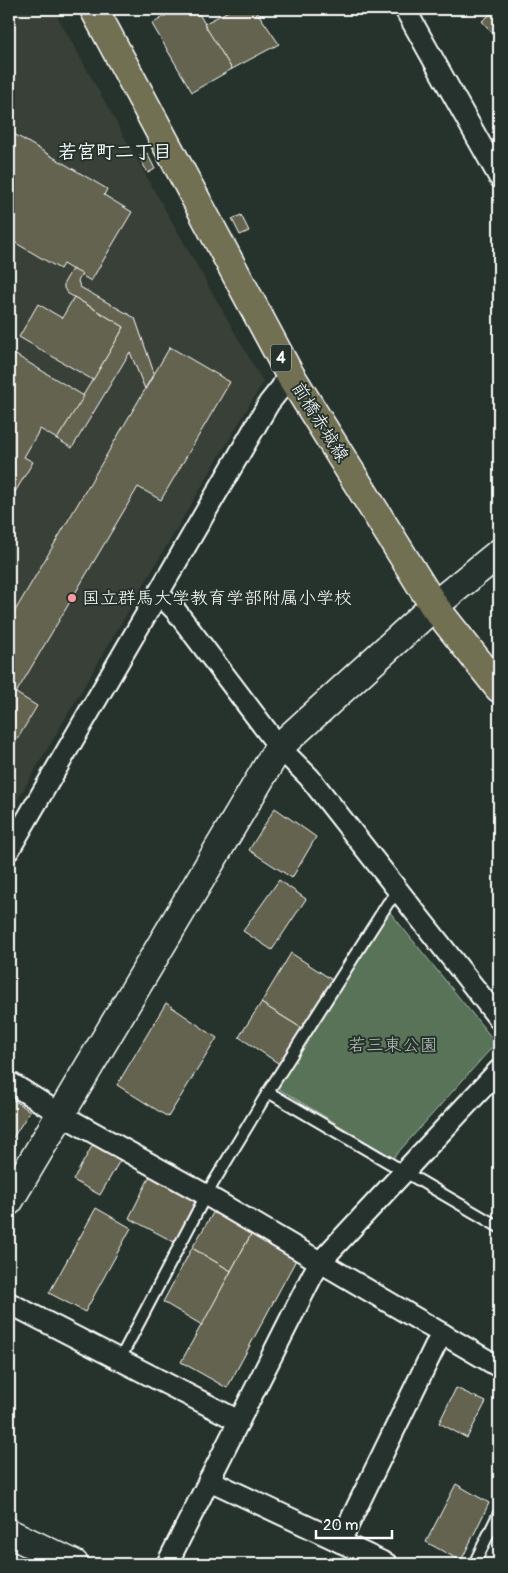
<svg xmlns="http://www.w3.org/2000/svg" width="508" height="1573" font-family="Pangolin,'Klee One',sans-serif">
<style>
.built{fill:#394137}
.green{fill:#597358;stroke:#acb9ac}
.building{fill:#64634f;stroke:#fff}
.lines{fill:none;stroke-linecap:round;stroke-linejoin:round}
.lane-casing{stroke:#fff;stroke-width:14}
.street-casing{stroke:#fff;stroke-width:24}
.secondary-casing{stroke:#fff;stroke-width:31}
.primary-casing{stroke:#fff;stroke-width:31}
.lane{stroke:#26332d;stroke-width:10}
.street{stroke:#26332d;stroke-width:20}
.secondary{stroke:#26332d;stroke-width:28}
.primary{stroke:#716f52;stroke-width:28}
.poi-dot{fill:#ff9aa2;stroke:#26332d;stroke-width:2}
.labels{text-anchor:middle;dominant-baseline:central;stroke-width:4;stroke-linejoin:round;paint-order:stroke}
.shield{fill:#26332d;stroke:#bec2c0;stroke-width:1}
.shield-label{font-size:16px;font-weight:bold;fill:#fff}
.street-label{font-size:18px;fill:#fff;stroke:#26332d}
.poi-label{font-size:18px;fill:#fff;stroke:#26332d;text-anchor:start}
.park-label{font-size:18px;fill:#b4c0b4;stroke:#26332d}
.neighbourhood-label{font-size:19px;font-weight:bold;fill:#fff;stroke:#26332d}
</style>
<rect width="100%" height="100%" fill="#26332d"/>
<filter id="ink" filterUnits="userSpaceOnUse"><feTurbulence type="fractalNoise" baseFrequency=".02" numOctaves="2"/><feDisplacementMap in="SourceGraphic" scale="10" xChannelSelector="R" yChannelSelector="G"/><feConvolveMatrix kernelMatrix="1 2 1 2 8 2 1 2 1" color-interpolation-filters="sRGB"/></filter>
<g filter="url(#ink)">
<path class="built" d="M9,9H53L150,183L263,382L9,814Z"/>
<path class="green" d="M389,911L496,1043L393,1158L276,1087Z"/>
<g class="building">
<path d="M176,9H196L232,69L192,92L152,24Z"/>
<path d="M232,9H255L279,44L232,69L204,24Z"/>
<path d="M497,9H499V41L482,21Z"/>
<path d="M9,131L107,189L104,195L132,212L91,281L63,264L60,269L9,239Z"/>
<path d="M147,153L155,169L148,173L139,157Z"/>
<path d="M241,215L249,231L240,235L232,219Z"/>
<path d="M72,269L82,274L78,281L80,287L135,318L154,373L145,389L130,352L72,448L57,439L124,327L67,293L64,288V283Z"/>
<path d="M74,297L124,327L93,380L19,337L38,304L62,318Z"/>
<path d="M170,347L230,382L161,500L138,487L16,693L37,706L9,753V621Z"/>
<path d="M14,354L84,396L57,439L40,429L24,457L33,462L15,492L9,488V364Z"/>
<path d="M275,808L316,837L292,878L249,850Z"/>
<path d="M279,880L306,899L272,950L243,931Z"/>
<path d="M291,953L334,981L303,1029L261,1003Z"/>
<path d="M166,1003L217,1038L168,1117L117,1085Z"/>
<path d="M261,1003L303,1029L281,1065L239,1037Z"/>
<path d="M9,1097L30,1111L9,1144Z"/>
<path d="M96,1139L123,1155L100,1195L73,1180Z"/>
<path d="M153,1170L200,1197L174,1242L129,1218Z"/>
<path d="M96,1208L131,1228L85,1312L49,1293Z"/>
<path d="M216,1208L254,1229L231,1271L192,1248Z"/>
<path d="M254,1229L298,1256L227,1388L181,1362Z"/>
<path d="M192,1248L231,1271L202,1325L163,1302Z"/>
<path d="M456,1388L486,1402L467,1438L439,1423Z"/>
<path d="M456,1484L489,1503L461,1561L426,1542Z"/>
</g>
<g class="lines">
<g class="lane-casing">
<g id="lane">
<path d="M268,1092L499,1227"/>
<path d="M120,1359L206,1195L268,1092L388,903L399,892"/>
<path d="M474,1564L499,1513"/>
</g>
</g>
<g class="street-casing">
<g id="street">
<path d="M405,9L499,177"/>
<path d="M157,596L166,601L176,611L279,747L309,777L499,1019"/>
<path d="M9,850L269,403L281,388L289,373"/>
<path d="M9,1082L60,1114L206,1195L499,1367"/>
<path d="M9,1303L239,1421"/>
<path d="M209,1480L387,1564"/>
<path d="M340,1542L435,1346L443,1334"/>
<path d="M167,1564L312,1276L320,1262L499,1070"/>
</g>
</g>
<g class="secondary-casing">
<g id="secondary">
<path d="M9,1201L279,747L434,606L499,553"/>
<path d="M9,1533L74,1564"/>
</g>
</g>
<g class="primary-casing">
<path id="primary" d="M94,9L289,373L434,606L499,688"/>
</g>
<use href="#lane" class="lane"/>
<use href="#street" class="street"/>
<use href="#secondary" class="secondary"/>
<use href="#primary" class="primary"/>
</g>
</g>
<circle class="poi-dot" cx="72" cy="598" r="5"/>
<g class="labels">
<rect class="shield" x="271" y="344.5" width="20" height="27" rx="4"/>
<g class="shield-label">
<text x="281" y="358">4</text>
</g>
<g class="street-label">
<text transform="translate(320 422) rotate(58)">前橋赤城線</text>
</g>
<g class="poi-label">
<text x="82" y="598">国立群馬大学教育学部附属小学校</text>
</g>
<g class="park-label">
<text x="393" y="1045">若三東公園</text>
</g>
<g class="neighbourhood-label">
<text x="115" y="152">若宮町二丁目</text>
</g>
</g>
<rect width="508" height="1573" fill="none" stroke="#26332d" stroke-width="30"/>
<rect x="15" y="15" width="478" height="1543" fill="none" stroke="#fff" stroke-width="2" filter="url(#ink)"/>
<path d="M316 1530v8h76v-8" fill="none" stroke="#ffffff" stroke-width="2.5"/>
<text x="323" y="1530" font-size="15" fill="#ffffff" stroke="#26332d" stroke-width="4" paint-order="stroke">20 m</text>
</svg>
